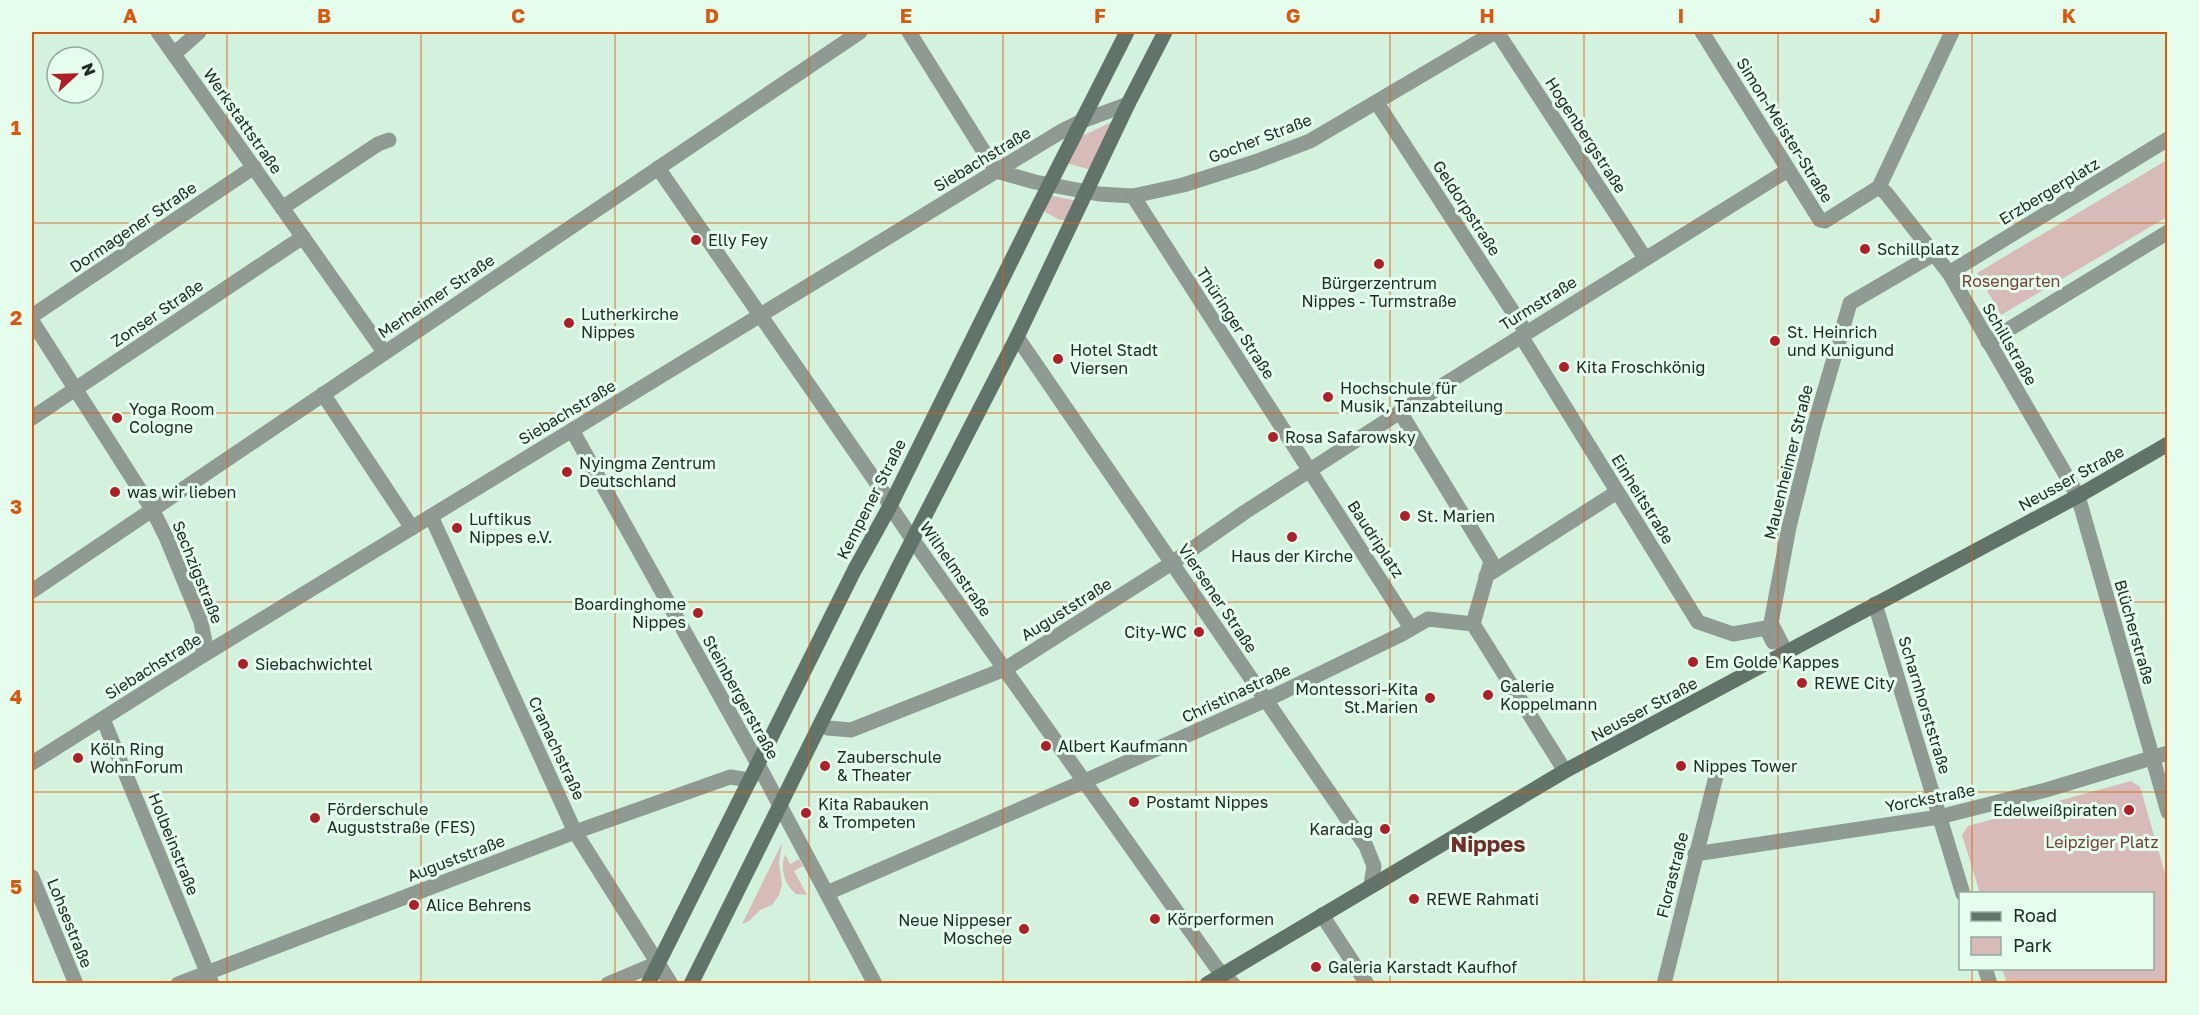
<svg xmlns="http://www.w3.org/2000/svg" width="2199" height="1015" font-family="'Golos Text',sans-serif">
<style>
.green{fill:#d7bbb9}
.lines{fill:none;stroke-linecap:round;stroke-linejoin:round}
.minor{stroke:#8e9a92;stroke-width:15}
.tertiary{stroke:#8e9a92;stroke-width:15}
.secondary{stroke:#627469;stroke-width:15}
.grid{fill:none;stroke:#de570d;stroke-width:1.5;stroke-opacity:0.55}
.poi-dot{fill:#b01e27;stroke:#e5fded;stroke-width:2}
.labels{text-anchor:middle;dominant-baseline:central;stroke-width:6;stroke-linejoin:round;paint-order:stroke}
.street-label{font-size:16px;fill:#202c25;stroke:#e5fded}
.poi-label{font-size:16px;fill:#202c25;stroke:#e5fded;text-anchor:start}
.park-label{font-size:16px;fill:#733d3a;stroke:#e5fded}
.district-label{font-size:22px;font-weight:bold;fill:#732d2b;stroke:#e5fded}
.neatline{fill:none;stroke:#de570d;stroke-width:2}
.grid-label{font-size:20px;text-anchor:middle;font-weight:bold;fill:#de570d}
</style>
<rect width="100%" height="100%" fill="#d3f2de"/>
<g class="green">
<path d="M1116,120L1091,170L1067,163L1080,137Z"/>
<path d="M2167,160V217L2001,315L1977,273Z"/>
<path d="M1052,196L1073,200L1075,202L1066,220H1060L1045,212L1044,208Z"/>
<path d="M2131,781L2140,787L2167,880V983H2007L2002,969L2152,968V894L1980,893L1962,835L1968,826Z"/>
<path d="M782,843L779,863L782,884L779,895L772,905L760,910L749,921L742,924Z"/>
<path d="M785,854L790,864L799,859L803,866L794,871L807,895L796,894C784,884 780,869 785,854Z"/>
</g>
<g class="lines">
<g class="minor">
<path d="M158,32L384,352"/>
<path d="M909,32L996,171L1035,182L1099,194L1133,196L1183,185L1255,162L1310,141L1495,32"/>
<path d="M1497,32L1645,258"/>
<path d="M1702,32L1820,220L1825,221L1879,187"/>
<path d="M174,54L199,32"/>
<path d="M1377,103L1526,332"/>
<path d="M658,168L883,492L890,506L913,540L1216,967L1233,984"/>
<path d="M1879,187L1886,193L1949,273L2078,496L2168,812"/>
<path d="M1879,187L1952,32"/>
<path d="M1133,196L1411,628"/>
<path d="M282,208L378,144L389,140"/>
<path d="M1949,273L2168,139"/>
<path d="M32,316L254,167"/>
<path d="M1521,336L1698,622L1733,634L1766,628L1773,642"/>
<path d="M1017,337L1366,846L1374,866L1371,885"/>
<path d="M1988,342L2168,232"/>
<path d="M323,394L412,528"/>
<path d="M1400,412L1491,561L1473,624"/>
<path d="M32,418L303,237"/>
<path d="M572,430L752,753L875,984"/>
<path d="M431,516L575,832L671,984"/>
<path d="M1486,576L1617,492"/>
<path d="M32,591L860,32"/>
<path d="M1875,604L1963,894"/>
<path d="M1473,624L1565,771"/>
<path d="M1786,652L1771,623L1789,527L1814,427L1850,303L1934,254"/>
<path d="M202,656L1062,131L1082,121L1128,104"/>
<path d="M103,719L212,984"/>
<path d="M821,725L828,728L851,730L1005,669L1172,563L1245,512L1400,412L1788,170"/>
<path d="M1695,854L1939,817L2046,790L2168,753"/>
<path d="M32,877L76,984"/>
<path d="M827,893L1085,781L1266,700L1402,634L1428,619L1473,624"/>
<path d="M1322,915L1367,984"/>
<path d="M1985,968L1990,984"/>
<path d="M178,984L575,832L730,777L750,780"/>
<path d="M608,984L658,963"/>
<path d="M1664,984L1716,776"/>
</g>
<path class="tertiary" d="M32,321L152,509L166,537L201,622L205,642L202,656L32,763"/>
<g class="secondary">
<path d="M648,984L854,571L890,506L1035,213L1127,32"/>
<path d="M691,984L899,566L1017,337L1128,104L1165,32"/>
<path d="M1207,984L1565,771L2078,496L2168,444"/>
</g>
</g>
<path class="grid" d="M227,32V984M421,32V984M615,32V984M809,32V984M1003,32V984M1196,32V984M1390,32V984M1584,32V984M1778,32V984M1972,32V894M32,223H2168M32,413H2168M32,602H2168M32,792H2168M1972,968V984"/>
<g class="poi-dot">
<circle cx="696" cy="240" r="6"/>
<circle cx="1865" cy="249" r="6"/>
<circle cx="1379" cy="264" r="6"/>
<circle cx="569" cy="323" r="6"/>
<circle cx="1775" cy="341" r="6"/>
<circle cx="1058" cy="359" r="6"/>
<circle cx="1564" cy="367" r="6"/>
<circle cx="1328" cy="397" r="6"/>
<circle cx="117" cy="418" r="6"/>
<circle cx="1273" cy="437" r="6"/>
<circle cx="567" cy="472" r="6"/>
<circle cx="115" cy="492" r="6"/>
<circle cx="1405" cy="516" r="6"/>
<circle cx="457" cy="528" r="6"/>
<circle cx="1292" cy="537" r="6"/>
<circle cx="698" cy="613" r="6"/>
<circle cx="1199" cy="632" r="6"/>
<circle cx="1693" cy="662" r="6"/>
<circle cx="243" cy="664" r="6"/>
<circle cx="1802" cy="683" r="6"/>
<circle cx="1488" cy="695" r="6"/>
<circle cx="1430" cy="698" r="6"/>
<circle cx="1046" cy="746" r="6"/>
<circle cx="78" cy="758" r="6"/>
<circle cx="825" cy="766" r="6"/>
<circle cx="1681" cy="766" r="6"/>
<circle cx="1134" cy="802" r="6"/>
<circle cx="2129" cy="810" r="6"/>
<circle cx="806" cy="813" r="6"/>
<circle cx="315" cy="818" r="6"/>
<circle cx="1385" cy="829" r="6"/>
<circle cx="1414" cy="899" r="6"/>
<circle cx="414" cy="905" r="6"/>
<circle cx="1155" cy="919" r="6"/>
<circle cx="1024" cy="929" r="6"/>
<circle cx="1316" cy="967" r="6"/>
</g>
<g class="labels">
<g class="street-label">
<text transform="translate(243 121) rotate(55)">Werkstattstraße</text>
<text transform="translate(1785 130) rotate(58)">Simon-Meister-Straße</text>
<text transform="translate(1586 135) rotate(57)">Hogenbergstraße</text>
<text transform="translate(1260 138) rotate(-21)">Gocher Straße</text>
<text transform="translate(982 159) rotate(-31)">Siebachstraße</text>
<text transform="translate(2049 191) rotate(-31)">Erzbergerplatz</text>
<text transform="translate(1467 208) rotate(57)">Geldorpstraße</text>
<text transform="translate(133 227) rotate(-34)">Dormagener Straße</text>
<text transform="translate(436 296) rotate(-34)">Merheimer Straße</text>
<text transform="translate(1538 303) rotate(-32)">Turmstraße</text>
<text transform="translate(157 313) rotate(-34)">Zonser Straße</text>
<text transform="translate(1236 323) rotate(57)">Thüringer Straße</text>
<text transform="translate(2010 344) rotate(60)">Schillstraße</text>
<text transform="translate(567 412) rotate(-31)">Siebachstraße</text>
<text transform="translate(1788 462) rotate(-76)">Mauenheimer Straße</text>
<text transform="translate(2071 478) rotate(-29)">Neusser Straße</text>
<text transform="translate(871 499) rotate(-63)">Kempener Straße</text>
<text transform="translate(1643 499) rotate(58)">Einheitstraße</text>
<text transform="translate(1376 539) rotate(57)">Baudriplatz</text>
<text transform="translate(956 569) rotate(55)">Wilhelmstraße</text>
<text transform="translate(198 572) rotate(68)">Sechzigstraße</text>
<text transform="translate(1218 598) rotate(56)">Viersener Straße</text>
<text transform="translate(1066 609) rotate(-32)">Auguststraße</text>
<text transform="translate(2135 632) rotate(74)">Blücherstraße</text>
<text transform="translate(153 666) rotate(-32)">Siebachstraße</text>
<text transform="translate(1236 693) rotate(-25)">Christinastraße</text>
<text transform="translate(741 697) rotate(61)">Steinbergerstraße</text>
<text transform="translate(1925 705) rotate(73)">Scharnhorststraße</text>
<text transform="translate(1644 709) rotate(-28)">Neusser Straße</text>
<text transform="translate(557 748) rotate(65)">Cranachstraße</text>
<text transform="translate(1930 798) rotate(-11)">Yorckstraße</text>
<text transform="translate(174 844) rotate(68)">Holbeinstraße</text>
<text transform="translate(456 858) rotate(-21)">Auguststraße</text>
<text transform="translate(1672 875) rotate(-76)">Florastraße</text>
<text transform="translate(70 923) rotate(68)">Lohsestraße</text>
</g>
<g class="poi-label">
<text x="708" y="240">Elly Fey</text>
<text x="1877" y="249">Schillplatz</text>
<text x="1379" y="283" text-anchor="middle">Bürgerzentrum<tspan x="1379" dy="18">Nippes - Turmstraße</tspan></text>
<text x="581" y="314">Lutherkirche<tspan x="581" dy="18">Nippes</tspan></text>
<text x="1787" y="332">St. Heinrich<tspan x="1787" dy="18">und Kunigund</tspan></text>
<text x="1070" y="350">Hotel Stadt<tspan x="1070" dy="18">Viersen</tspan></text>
<text x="1576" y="367">Kita Froschkönig</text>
<text x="1340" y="388">Hochschule für<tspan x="1340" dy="18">Musik, Tanzabteilung</tspan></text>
<text x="129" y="409">Yoga Room<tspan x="129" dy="18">Cologne</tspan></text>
<text x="1285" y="437">Rosa Safarowsky</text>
<text x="579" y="463">Nyingma Zentrum<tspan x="579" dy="18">Deutschland</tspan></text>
<text x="127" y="492">was wir lieben</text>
<text x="1417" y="516">St. Marien</text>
<text x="469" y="519">Luftikus<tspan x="469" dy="18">Nippes e.V.</tspan></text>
<text x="1292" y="556" text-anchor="middle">Haus der Kirche</text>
<text x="686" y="604" text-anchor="end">Boardinghome<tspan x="686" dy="18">Nippes</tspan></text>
<text x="1187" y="632" text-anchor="end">City-WC</text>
<text x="1705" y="662">Em Golde Kappes</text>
<text x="255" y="664">Siebachwichtel</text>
<text x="1814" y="683">REWE City</text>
<text x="1500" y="686">Galerie<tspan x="1500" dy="18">Koppelmann</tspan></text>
<text x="1418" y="689" text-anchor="end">Montessori-Kita<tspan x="1418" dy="18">St.Marien</tspan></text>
<text x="1058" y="746">Albert Kaufmann</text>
<text x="90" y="749">Köln Ring<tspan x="90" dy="18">WohnForum</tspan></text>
<text x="837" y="757">Zauberschule<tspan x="837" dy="18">&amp; Theater</tspan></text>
<text x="1693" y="766">Nippes Tower</text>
<text x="1146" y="802">Postamt Nippes</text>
<text x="818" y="804">Kita Rabauken<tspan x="818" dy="18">&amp; Trompeten</tspan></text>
<text x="327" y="809">Förderschule<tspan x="327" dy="18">Auguststraße (FES)</tspan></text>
<text x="2117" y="810" text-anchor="end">Edelweißpiraten</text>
<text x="1373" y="829" text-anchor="end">Karadag</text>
<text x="1426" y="899">REWE Rahmati</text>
<text x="426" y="905">Alice Behrens</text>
<text x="1167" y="919">Körperformen</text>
<text x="1012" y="920" text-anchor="end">Neue Nippeser<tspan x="1012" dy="18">Moschee</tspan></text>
<text x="1328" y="967">Galeria Karstadt Kaufhof</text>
</g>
<g class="park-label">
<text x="2011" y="281">Rosengarten</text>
<text x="2102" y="842">Leipziger Platz</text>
</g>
<g class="district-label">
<text x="1488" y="843">Nippes</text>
</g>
</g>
<rect width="2199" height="1015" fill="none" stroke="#e5fded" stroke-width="66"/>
<rect x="1959" y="892" width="195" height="78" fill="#e5fded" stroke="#96a99d" stroke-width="1.5"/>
<rect x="1971" y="912" width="30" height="9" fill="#627469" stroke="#96a99d" stroke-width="1.5"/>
<text x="2013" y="922" font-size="18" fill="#202c25">Road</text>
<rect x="1971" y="937" width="30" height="18" fill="#d7bbb9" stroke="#96a99d" stroke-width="1.5"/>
<text x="2013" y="952" font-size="18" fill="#202c25">Park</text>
<g transform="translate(75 75) rotate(68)"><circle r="28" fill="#e5fded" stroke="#96a99d" stroke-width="1.5"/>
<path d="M0-4.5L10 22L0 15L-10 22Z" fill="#b01e27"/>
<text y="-9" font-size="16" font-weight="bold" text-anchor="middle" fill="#202c25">N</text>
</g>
<rect x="33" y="33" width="2133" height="949" class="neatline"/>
<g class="grid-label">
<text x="130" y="23">A</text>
<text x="324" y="23">B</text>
<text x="518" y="23">C</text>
<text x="712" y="23">D</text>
<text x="906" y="23">E</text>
<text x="1100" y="23">F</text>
<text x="1293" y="23">G</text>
<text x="1487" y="23">H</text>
<text x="1681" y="23">I</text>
<text x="1875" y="23">J</text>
<text x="2069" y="23">K</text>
<text x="16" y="135">1</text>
<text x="16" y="325">2</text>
<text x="16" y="514">3</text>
<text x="16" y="704">4</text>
<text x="16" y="894">5</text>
</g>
</svg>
